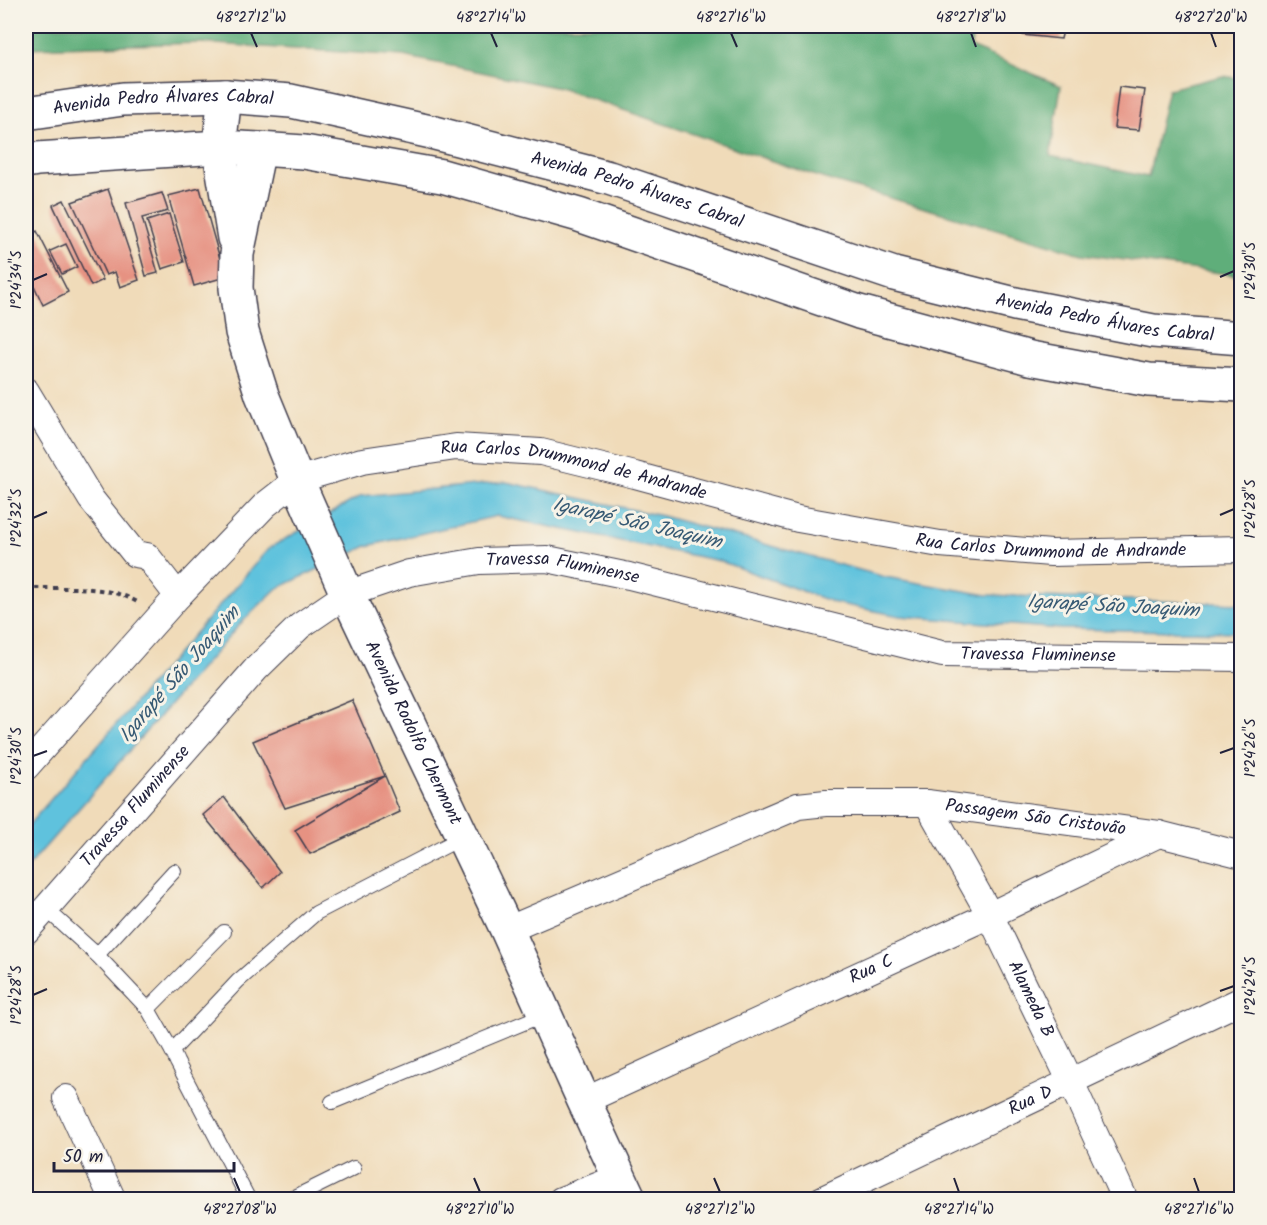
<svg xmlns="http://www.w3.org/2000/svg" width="1267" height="1225" font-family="Kalam,sans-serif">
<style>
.forest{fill:#5fae7a;stroke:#40685a;stroke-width:1.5}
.water{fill:#5fc2dd;stroke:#40728c;stroke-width:1.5}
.building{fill:#e69282}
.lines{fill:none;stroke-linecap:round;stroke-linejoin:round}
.service-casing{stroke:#413e4e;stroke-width:16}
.minor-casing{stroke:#413e4e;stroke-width:28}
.secondary-casing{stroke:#413e4e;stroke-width:36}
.primary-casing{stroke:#413e4e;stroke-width:36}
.path{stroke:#413e4e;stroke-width:4;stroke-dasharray:4.5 4.5;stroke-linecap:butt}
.service{stroke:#fff;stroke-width:14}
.minor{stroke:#fff;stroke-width:26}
.secondary{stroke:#fff;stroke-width:33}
.primary{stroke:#fff;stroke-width:33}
.ticks{fill:none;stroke:#22223b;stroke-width:2}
.labels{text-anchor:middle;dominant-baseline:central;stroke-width:6;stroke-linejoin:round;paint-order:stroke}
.street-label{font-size:18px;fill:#22223b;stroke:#f7f3e8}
.water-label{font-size:20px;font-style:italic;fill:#375a74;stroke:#f7f3e8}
.neatline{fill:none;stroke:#22223b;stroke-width:2}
.ticks-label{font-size:15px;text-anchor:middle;fill:#22223b}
</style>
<rect width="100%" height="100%" fill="#f7f3e8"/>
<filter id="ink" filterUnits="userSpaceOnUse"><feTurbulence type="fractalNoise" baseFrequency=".0167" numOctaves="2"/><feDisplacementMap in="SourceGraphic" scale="12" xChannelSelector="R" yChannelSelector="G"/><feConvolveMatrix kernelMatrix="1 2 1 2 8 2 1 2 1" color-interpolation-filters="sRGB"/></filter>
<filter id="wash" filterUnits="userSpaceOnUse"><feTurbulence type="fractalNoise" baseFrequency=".008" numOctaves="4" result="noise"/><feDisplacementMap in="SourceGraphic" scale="24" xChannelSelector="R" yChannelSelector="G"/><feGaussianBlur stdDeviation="1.35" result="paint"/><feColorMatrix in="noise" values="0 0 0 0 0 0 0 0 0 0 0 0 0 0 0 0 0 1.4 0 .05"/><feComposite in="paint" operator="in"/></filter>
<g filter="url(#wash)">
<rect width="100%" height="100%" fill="#f0dbb9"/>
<path class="forest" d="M26,26H973L971,47L1061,86L1050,156L1148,177L1168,89L1223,76L1241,79V276L1082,254L825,179L559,88L403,56L200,43L26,48Z"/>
<path class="water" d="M506,482L662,516L885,577L987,595L1241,604V632L1060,629L900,616L835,603L720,561L497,516L367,546L276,589L240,624L26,869V828L269,548L361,496Z"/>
<g id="blocks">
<g class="building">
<path d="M1025,26H1064L1061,39L1023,35Z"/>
<path d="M1119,87L1145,90L1139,130L1114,128Z"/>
<path d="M200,188L225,277L194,286L168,196Z"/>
<path d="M108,189L139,280L120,287L115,272L106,275L72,202Z"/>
<path d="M162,193L168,211L142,218L158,273L146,276L126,203Z"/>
<path d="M64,200L103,280L91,286L53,205Z"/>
<path d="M169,214L184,262L162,269L147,221Z"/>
<path d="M37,231L68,292L43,305L26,268V237Z"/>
<path d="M66,244L77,267L62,274L50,251Z"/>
<path d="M352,700L385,776L400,812L310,854L295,830L385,776L285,808L253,741Z"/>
<path d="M224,797L280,872L263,888L203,815Z"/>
</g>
</g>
</g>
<g filter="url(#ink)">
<use href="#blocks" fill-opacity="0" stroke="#413e4e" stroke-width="1.5"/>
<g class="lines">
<g class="service-casing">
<g id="service">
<path d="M45,908L97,955L148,1009L172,1051L177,1062L249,1200"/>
<path d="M97,955L174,871"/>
<path d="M148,1009L224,932"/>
<path d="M172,1051L238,981L316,913L463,837"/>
<path d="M332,1102L545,1014"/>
<path d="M289,1200L354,1168"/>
</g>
</g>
<g class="minor-casing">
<g id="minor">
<path d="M26,391L91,499L135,554L147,556L178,596"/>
<path id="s1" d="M26,767L178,596L265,505L297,480L362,461L456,447L541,452L635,475L798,519L940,544L1051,553L1242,549"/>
<path id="s2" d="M927,803L990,915L1070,1080L1125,1200"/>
<path id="s3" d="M507,930L798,806L826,803H927L1159,834L1242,855"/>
<path id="s4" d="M26,931L256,669L300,626L347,594L409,573L479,561L547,559L629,576L942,654L1242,658"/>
<path d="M66,1098L113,1200"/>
<path id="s5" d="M584,1101L990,915L1159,834"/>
<path d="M561,1200L620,1177"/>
<path id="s6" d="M821,1200L1242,1000"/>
</g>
</g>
<g class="secondary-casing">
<g id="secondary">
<path d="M225,96L219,147L234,238"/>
<path id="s7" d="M259,149L237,254L236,288L242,332L262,395L297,480L347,594L507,930L584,1101L630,1200"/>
</g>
</g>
<g class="primary-casing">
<g id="primary">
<path id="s8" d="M26,113L123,99L225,96L291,101L431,132L609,178L894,274L1015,304L1153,331L1242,338"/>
<path d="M26,161L37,159L219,147L259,149L304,152L442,176L579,215L859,312L1030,358L1149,380L1242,385"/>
</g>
</g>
<path class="path" d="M26,588C63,589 105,583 139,603"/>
<use href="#service" class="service"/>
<use href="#minor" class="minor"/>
<use href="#secondary" class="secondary"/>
<use href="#primary" class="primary"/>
</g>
</g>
<path class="ticks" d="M251,33L257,47M491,33L497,47M731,33L737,47M971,33L976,47M1211,33L1216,47M1220,277L1234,271M33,280L47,274M1220,515L1234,509M33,518L47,512M1220,753L1234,748M33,756L47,751M1220,991L1234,986M33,995L47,989M234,1178L240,1192M474,1178L480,1192M714,1178L720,1192M954,1178L959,1192M1194,1178L1199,1192"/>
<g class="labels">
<g class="street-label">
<text stroke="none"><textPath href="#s8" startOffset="138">Avenida Pedro Álvares Cabral</textPath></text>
<text stroke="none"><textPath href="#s8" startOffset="624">Avenida Pedro Álvares Cabral</textPath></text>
<text stroke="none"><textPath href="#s8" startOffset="1110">Avenida Pedro Álvares Cabral</textPath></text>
<text stroke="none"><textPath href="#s1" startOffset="678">Rua Carlos Drummond de Andrande</textPath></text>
<text stroke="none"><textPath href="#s1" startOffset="1164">Rua Carlos Drummond de Andrande</textPath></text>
<text stroke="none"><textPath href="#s4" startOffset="688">Travessa Fluminense</textPath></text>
<text stroke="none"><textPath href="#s4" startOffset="1174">Travessa Fluminense</textPath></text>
<text stroke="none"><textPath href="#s7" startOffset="622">Avenida Rodolfo Chermont</textPath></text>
<text stroke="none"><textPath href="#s4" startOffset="166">Travessa Fluminense</textPath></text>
<text stroke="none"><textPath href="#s3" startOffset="555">Passagem São Cristovão</textPath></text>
<text stroke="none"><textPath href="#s5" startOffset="316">Rua C</textPath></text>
<text stroke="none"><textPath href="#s2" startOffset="222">Alameda B</textPath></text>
<text stroke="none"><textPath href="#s6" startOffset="232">Rua D</textPath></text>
</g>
<g class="water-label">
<text transform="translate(637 524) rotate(13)">Igarapé São Joaquim</text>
<text transform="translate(1113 607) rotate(3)">Igarapé São Joaquim</text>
<text transform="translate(180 675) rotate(-49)">Igarapé São Joaquim</text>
</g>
</g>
<rect width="1267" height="1225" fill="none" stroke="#f7f3e8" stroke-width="66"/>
<path d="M54 1162v9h180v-9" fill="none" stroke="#22223b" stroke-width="3"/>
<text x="63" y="1162" font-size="18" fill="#22223b" stroke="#f7f3e8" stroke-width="4.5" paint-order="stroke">50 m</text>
<rect x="33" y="33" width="1201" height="1159" class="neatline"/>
<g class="ticks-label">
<text x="251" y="22">48°27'12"W</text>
<text x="491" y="22">48°27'14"W</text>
<text x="731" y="22">48°27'16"W</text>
<text x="971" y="22">48°27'18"W</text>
<text x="1211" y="22">48°27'20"W</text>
<text transform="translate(1250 271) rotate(-90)" y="5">1°24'30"S</text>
<text transform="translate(16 280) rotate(-90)" y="5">1°24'34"S</text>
<text transform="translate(1250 509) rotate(-90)" y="5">1°24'28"S</text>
<text transform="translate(16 518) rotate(-90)" y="5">1°24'32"S</text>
<text transform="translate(1250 748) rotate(-90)" y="5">1°24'26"S</text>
<text transform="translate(16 756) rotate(-90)" y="5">1°24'30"S</text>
<text transform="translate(1250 986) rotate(-90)" y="5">1°24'24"S</text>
<text transform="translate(16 995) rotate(-90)" y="5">1°24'28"S</text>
<text x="240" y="1214">48°27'08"W</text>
<text x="480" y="1214">48°27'10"W</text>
<text x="720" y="1214">48°27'12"W</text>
<text x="959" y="1214">48°27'14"W</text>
<text x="1199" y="1214">48°27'16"W</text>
</g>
</svg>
